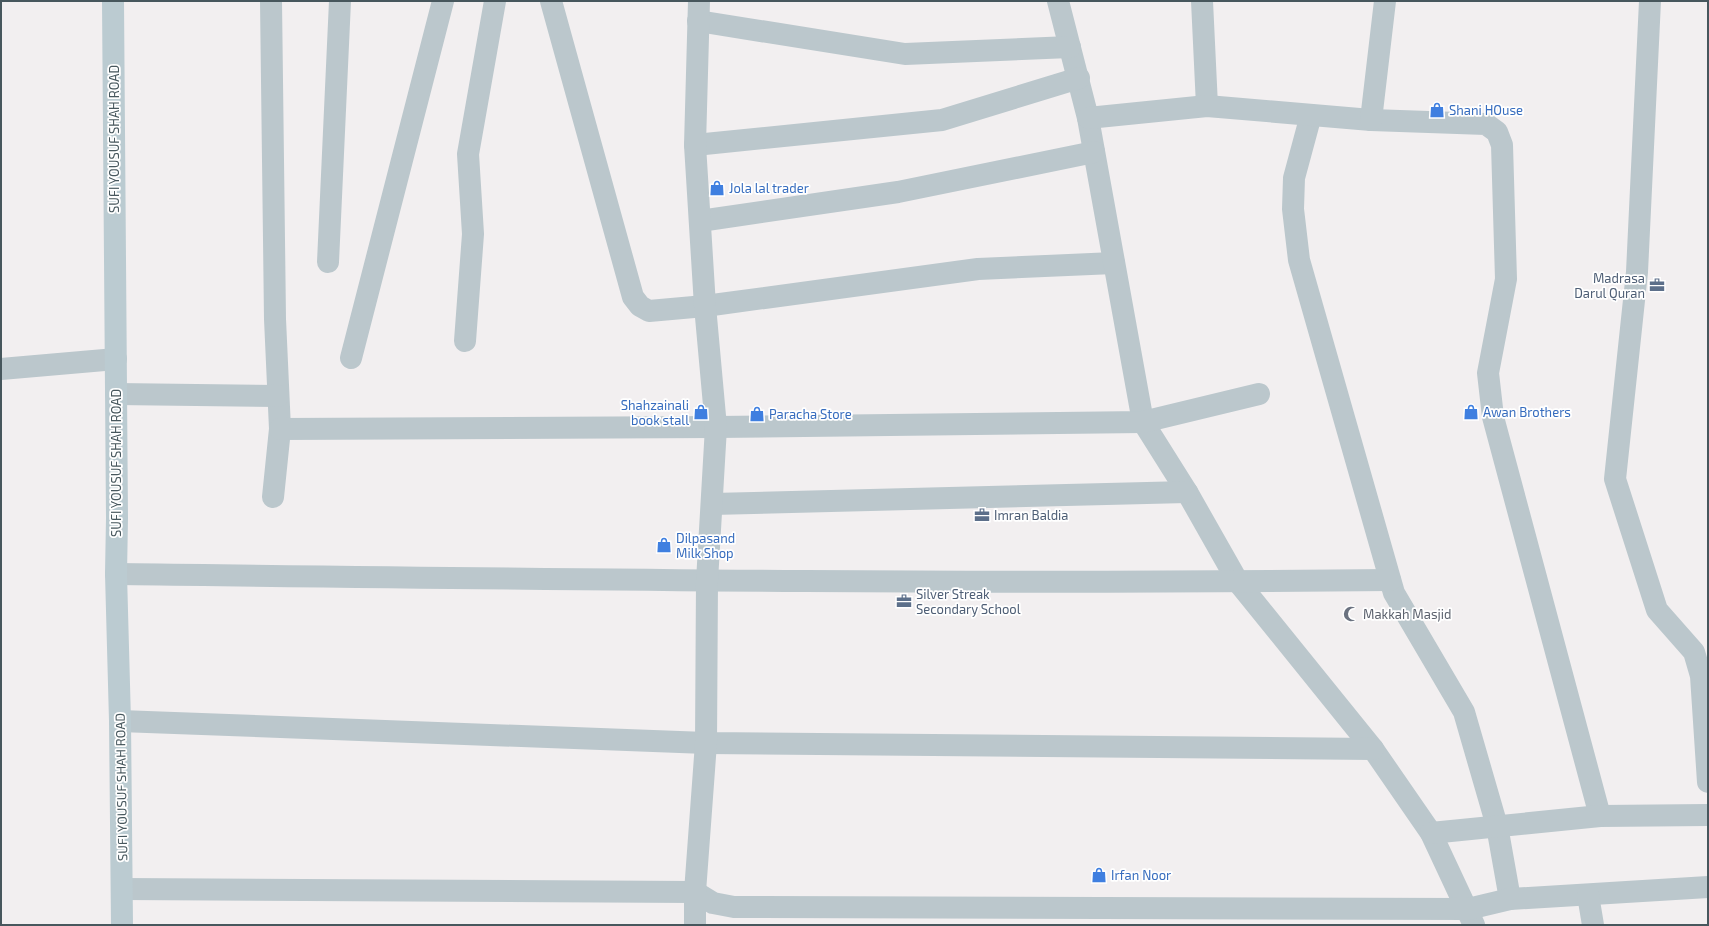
<svg xmlns="http://www.w3.org/2000/svg" width="1709" height="926" font-family="'Exo 2',sans-serif">
<style>
.lines{fill:none;stroke-linecap:round;stroke-linejoin:round}
.street{stroke:#bbc7cc;stroke-width:22}
.secondary{stroke:#bbcbd1;stroke-width:22}
.labels{text-anchor:middle;dominant-baseline:central;stroke-width:3.5;stroke-linejoin:round;paint-order:stroke}
.shop-label{font-size:13px;fill:#366cbe;stroke:#fff;text-anchor:start}
.street-label{font-size:13px;fill:#47575d;stroke:#fff}
.service-label{font-size:13px;fill:#4e5e75;stroke:#fff;text-anchor:start}
.worship-label{font-size:13px;fill:#5b616d;stroke:#fff;text-anchor:start}
</style>
<rect width="100%" height="100%" fill="#f2eff0"/>
<g class="lines">
<g class="street">
<path d="M271,1L275,319L280,429L273,497"/>
<path d="M551,1L633,297L640,306L649,311L705,306L978,269L1114,263"/>
<path d="M1058,1L1088,118L1143,422L1187,492L1238,582L1373,749L1431,833L1474,925"/>
<path d="M1202,1L1207,106"/>
<path d="M1650,1L1637,272L1615,479L1657,610L1694,652L1701,676L1708,782"/>
<path d="M698,21L905,54L1070,47"/>
<path d="M1311,115L1294,178L1293,209L1299,260L1394,593L1464,712L1497,826L1510,899"/>
<path d="M1088,118L1207,106L1371,120L1486,124L1497,132L1502,145L1506,279L1488,373L1493,417L1600,816"/>
<path d="M1371,120L1385,1"/>
<path d="M695,145L942,120L1079,78"/>
<path d="M700,221L898,192L1094,152"/>
<path d="M328,262L340,1"/>
<path d="M465,341L473,234L468,154L495,1"/>
<path d="M351,358L443,1"/>
<path d="M1,369L116,359"/>
<path d="M116,394L278,396"/>
<path d="M280,429L716,427L1143,422L1259,394"/>
<path d="M712,504L1187,492"/>
<path d="M116,574C540,579 965,585 1390,580"/>
<path d="M120,721L706,743L1373,749"/>
<path d="M1431,833L1600,816L1708,815"/>
<path d="M122,889L695,892L713,903L734,907L1468,909L1510,899L1708,887"/>
<path d="M1588,895L1593,925"/>
<path d="M695,925V892L706,743L707,581L716,427L705,306L695,145L699,1"/>
</g>
<path class="secondary" d="M113,1L117,518L116,574L120,721L122,925"/>
</g>
<defs>
<g id="shop-bare" transform="scale(1.2)"><path d="M-5-2.5h2.3a2.7 3.5 0 0 1 5.4 0H5L5.5 6h-11ZM-1.5-2.5h3a1.5 2.3 0 0 0-3 0Z" fill="#3f7fe0" stroke="#fff" stroke-width="2.5" paint-order="stroke"/></g>
<g id="office-bare" transform="scale(1.2)"><path d="M-6-3h4V-5.5h4V-3h4V5H-6ZM-1-4.5V-3h2v-1.5ZM-6 0V1H6V0Z" fill="#5c6f8a" stroke="#fff" stroke-width="2.5" paint-order="stroke"/></g>
<g id="mosque-bare" transform="scale(1.2)"><path d="M3.5-4.9A6 6 0 1 0 3.5 4.9A5 5 0 1 1 3.5-4.9Z" fill="#6b7280" stroke="#fff" stroke-width="2.5" paint-order="stroke"/></g>
</defs>
<g fill-rule="evenodd">
<use href="#shop-bare" x="1437" y="110"/>
<use href="#shop-bare" x="717" y="188"/>
<use href="#office-bare" x="1657" y="285"/>
<use href="#shop-bare" x="701" y="412"/>
<use href="#shop-bare" x="1471" y="412"/>
<use href="#shop-bare" x="757" y="414"/>
<use href="#office-bare" x="982" y="515"/>
<use href="#shop-bare" x="664" y="545"/>
<use href="#office-bare" x="904" y="601"/>
<use href="#mosque-bare" x="1351" y="614"/>
<use href="#shop-bare" x="1099" y="875"/>
</g>
<g class="labels">
<g class="shop-label">
<text x="1449" y="110">Shani HOuse</text>
<text x="729" y="188">Jola lal trader</text>
<text x="689" y="405" text-anchor="end">Shahzainali<tspan x="689" dy="15">book stall</tspan></text>
<text x="1483" y="412">Awan Brothers</text>
<text x="769" y="414">Paracha Store</text>
<text x="676" y="538">Dilpasand<tspan x="676" dy="15">Milk Shop</tspan></text>
<text x="1111" y="875">Irfan Noor</text>
</g>
<g class="street-label">
<text transform="translate(114 139) rotate(-90)">SUFI YOUSUF SHAH ROAD</text>
<text transform="translate(116 463) rotate(-90)">SUFI YOUSUF SHAH ROAD</text>
<text transform="translate(121 787) rotate(-91)">SUFI YOUSUF SHAH ROAD</text>
</g>
<g class="service-label">
<text x="1645" y="278" text-anchor="end">Madrasa<tspan x="1645" dy="15">Darul Quran</tspan></text>
<text x="994" y="515">Imran Baldia</text>
<text x="916" y="594">Silver Streak<tspan x="916" dy="15">Secondary School</tspan></text>
</g>
<g class="worship-label">
<text x="1363" y="614">Makkah Masjid</text>
</g>
</g>
<rect width="1709" height="926" fill="none" stroke="#47575d" stroke-width="4"/>
</svg>
